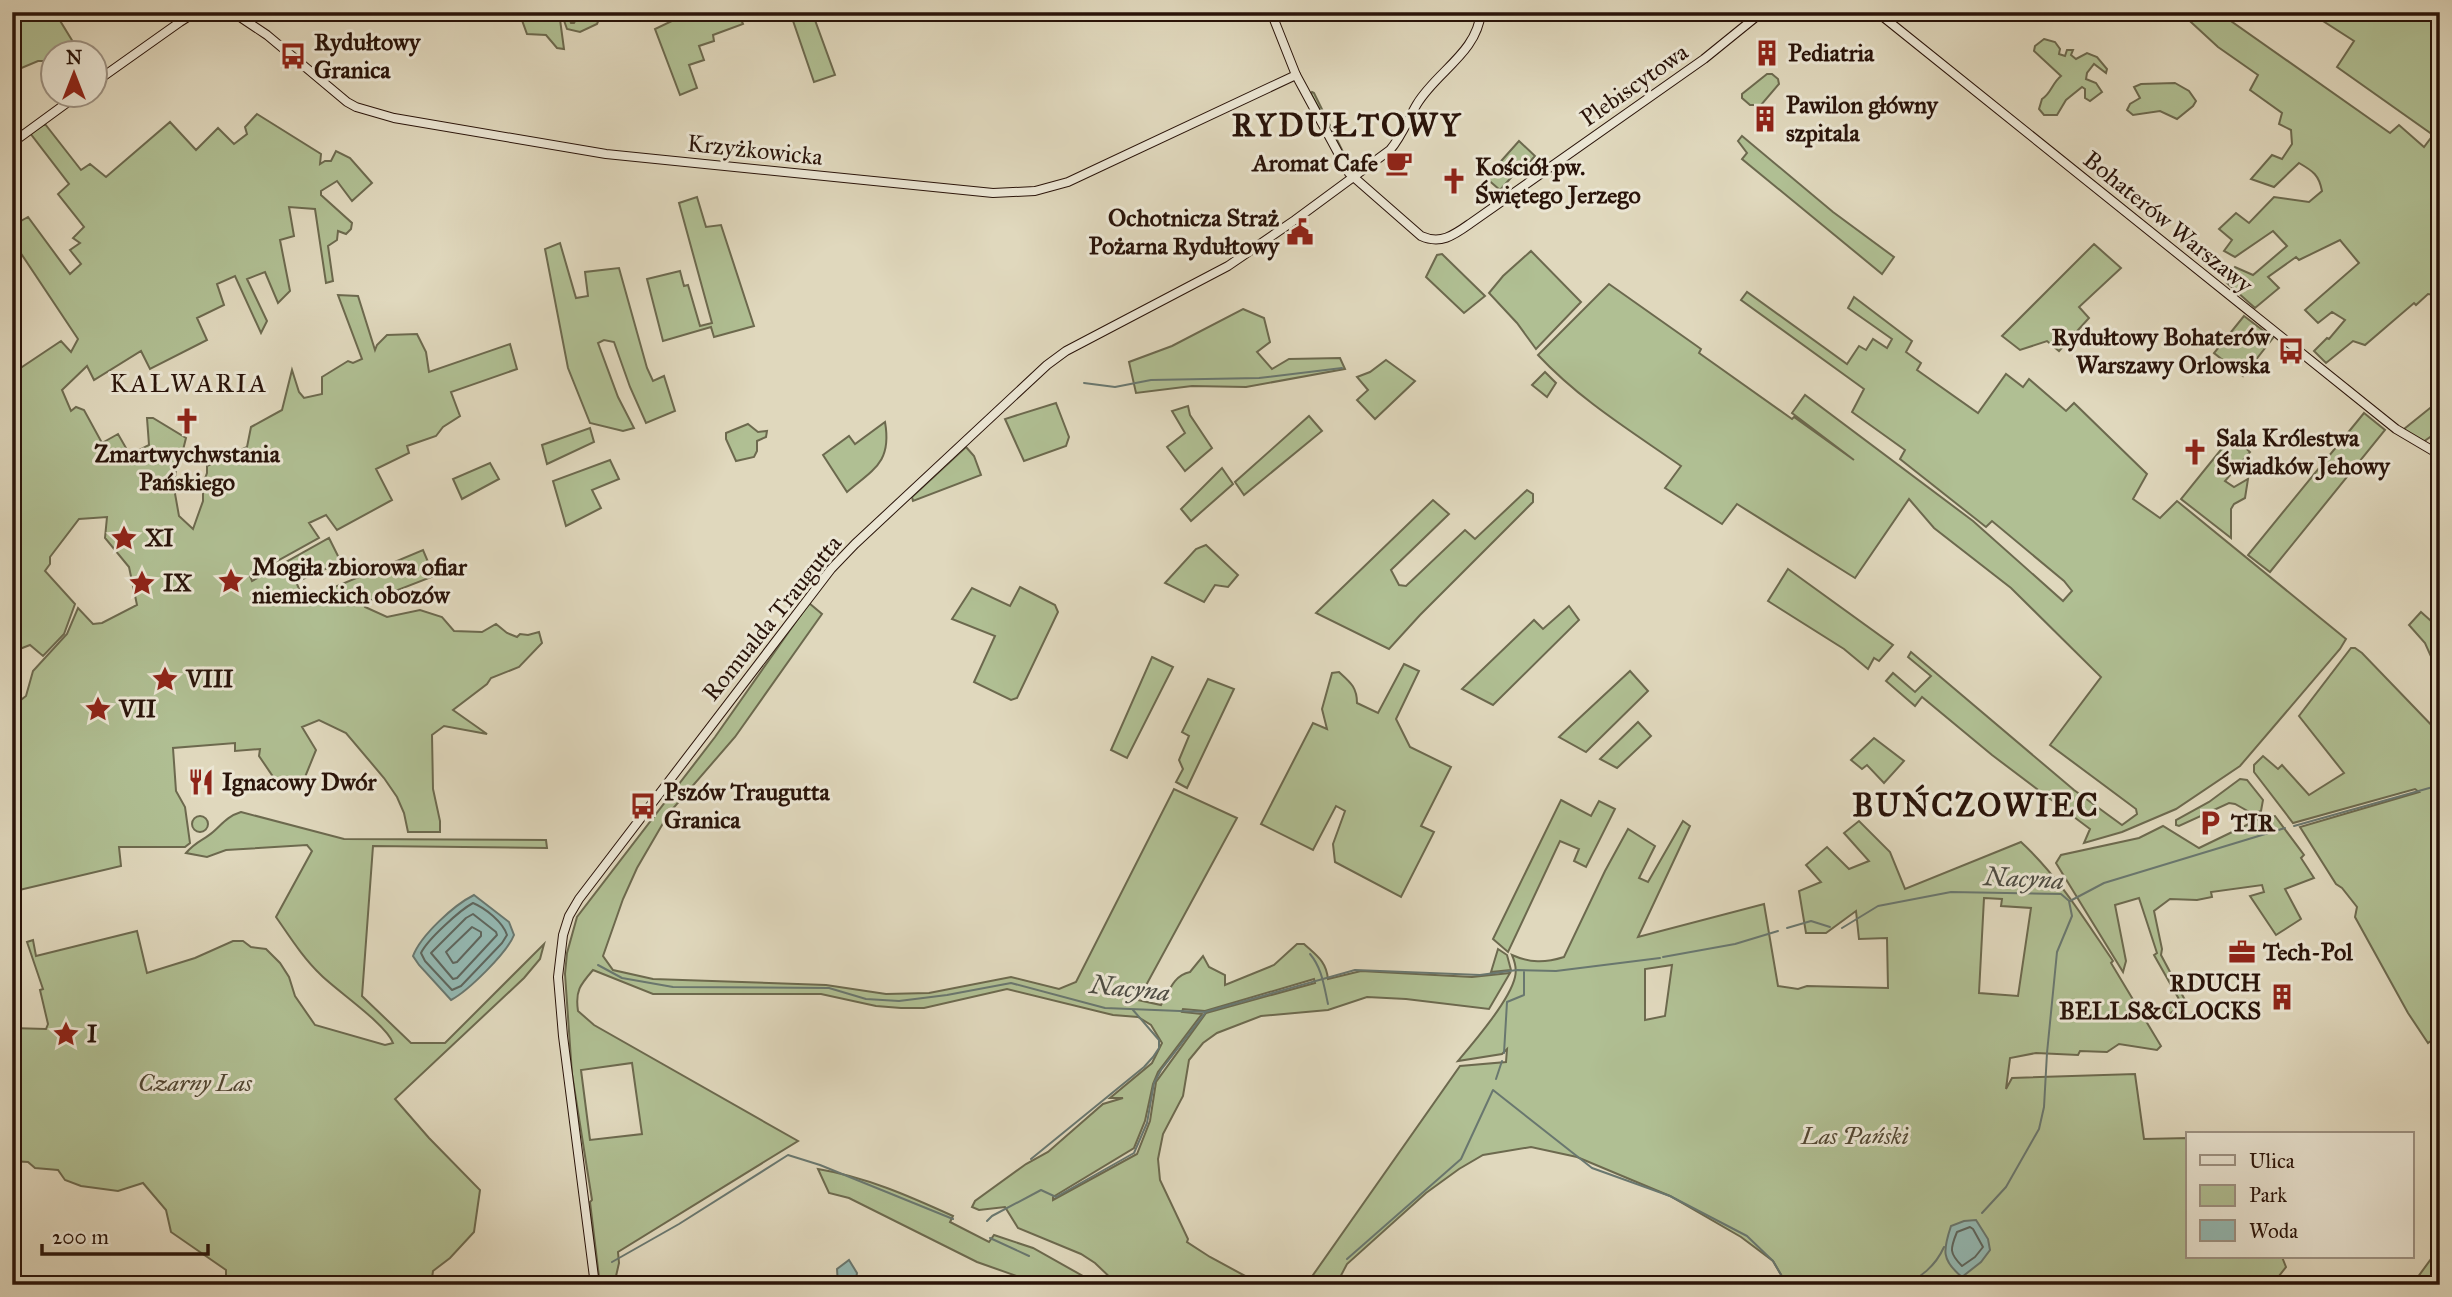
<svg xmlns="http://www.w3.org/2000/svg" width="2452" height="1297" font-family="'IM FELL Great Primer',serif">
<style>
.green{fill:#b0bf93;stroke:#6c694e;stroke-width:2;fill-rule:evenodd}
.water{fill:#94b9b3;stroke:#69776f;stroke-width:2}
.lines{fill:none;stroke-linecap:round;stroke-linejoin:round}
.shore{stroke:#5e665e;stroke-width:2}
.stream{stroke:#69776f;stroke-width:2}
.secondary-casing{stroke:#291309;stroke-width:10}
.secondary{stroke:#ebe6d4;stroke-width:8}
.labels{text-anchor:middle;dominant-baseline:central;stroke-width:6;stroke-linejoin:round;paint-order:stroke}
.poi-label{font-size:24px;font-weight:bold;fill:#291309;stroke:#ebe6d4;text-anchor:start}
.street-label{font-size:24px;fill:#291309;stroke:#ebe6d4}
.park-label{font-size:24px;font-style:italic;fill:#524732;stroke:#ebe6d4}
.neighbourhood-label{font-size:26px;letter-spacing:2px;fill:#291309;stroke:#ebe6d4}
.water-label{font-size:26px;font-style:italic;fill:#4e4d44;stroke:#ebe6d4}
.district-label{font-size:32px;font-weight:bold;letter-spacing:2px;fill:#291309;stroke:#ebe6d4}
</style>
<rect width="100%" height="100%" fill="#e0d8bd"/>
<filter id="stains"><feTurbulence type="fractalNoise" baseFrequency=".00286" numOctaves="4"/><feColorMatrix values="0 0 0 0 .2 0 0 0 0 .09 0 0 0 0 .02 0 0 0 .5 -.17"/></filter>
<radialGradient id="worn" r=".72"><stop offset=".6" stop-color="#630" stop-opacity="0"/><stop offset="1" stop-color="#630" stop-opacity=".3"/></radialGradient>
<g class="green">
<path d="M12,12H26L29,15L34,12H58L62,18L59,19L78,50L76,52H52V61H38L12,72Z"/>
<path d="M519,12H559L564,49L557,48L546,35L527,34Z"/>
<path d="M561,12H567L571,23H574L580,12H602L597,24L580,32L567,29Z"/>
<path d="M669,12H738L743,24L713,35L714,41L699,46L704,60L689,65L697,88L680,95L655,29L672,21Z"/>
<path d="M790,12H812L835,75L814,82Z"/>
<path d="M2180,12H2218L2390,133L2399,125L2424,147L2433,135L2337,67L2354,41L2309,12H2440V304L2434,295L2428,294L2416,305L2414,303L2365,345L2353,341L2326,363L2314,351L2327,338L2329,339L2345,320L2332,312L2318,323L2305,310L2359,263L2340,240L2299,260L2296,257L2268,277L2279,288L2255,308L2226,282L2235,267L2253,275L2287,246L2273,231L2235,257L2224,251L2232,240L2219,229L2236,213L2249,223L2274,197L2309,202L2322,191C2319,175 2313,171 2299,163L2274,187L2251,179L2272,155L2282,159L2292,144L2291,130L2279,124L2282,113L2250,90L2258,75L2218,47Z"/>
<path d="M2044,39L2055,42L2060,49L2059,54L2065,56L2067,50H2073L2071,55L2076,59L2087,53L2097,57L2107,69L2106,73L2094,64L2087,73L2086,79L2096,83L2102,92L2090,101L2085,98V89L2082,87L2066,100L2057,115H2044L2039,109L2042,99C2051,94 2052,83 2061,76L2034,51L2035,46Z"/>
<path d="M1767,74H1772L1778,79L1779,84L1761,105H1750L1742,98V94Z"/>
<path d="M2175,83L2189,91L2196,101L2193,106L2177,119L2160,111L2133,115L2127,110L2130,104L2140,98L2134,87L2141,84Z"/>
<path d="M1312,92L1314,93L1345,156L1311,94Z"/>
<path d="M257,114L321,154L320,164L325,161H331L336,151L350,158L372,183L352,201L337,181L321,191V195L352,223L351,229L346,234L338,231L337,240L328,246L333,281L326,283L315,209L289,207L294,236L280,240L290,291L278,303L265,272L247,279L267,321L261,333L235,276L217,284L224,305L197,318L207,340L150,369L141,351L94,380L87,366L62,390L71,411L76,407L84,410L102,443L118,434L130,455L149,445L147,418H153L186,438L181,458L176,469L174,488L179,516L193,529L203,501V484L207,473V466L247,447L251,427L282,410L292,370L299,392L304,398L322,394V377L348,361L353,363L362,359L338,295L358,296L375,350L377,345L387,335L417,334L426,352L429,372L510,344L517,369L451,392L460,416L443,427L436,436L407,446L409,453L376,469L392,500L337,530L326,515L309,523L319,538L250,576L252,581L329,538L341,562L296,582L304,600L423,550L434,576L364,603L365,607L387,617L420,610L442,617L454,631L482,632L496,624L507,633L517,637L520,634L528,635L539,632L542,643L519,667L491,678L487,684L453,710L487,734L444,726L432,735L433,789L440,821V832H408L404,813L397,797L384,778L346,733L319,720L302,727L316,750L303,782L276,781L259,756L260,749L235,751V743L173,748L176,791L185,807L190,843L185,847H119L121,866L15,891L20,919L12,920V694L22,699L26,696L33,671L67,634L78,608L93,624L102,623L137,605L129,567L105,538L107,517L79,519L50,557V564L45,571L75,604L64,634L43,656L30,645L12,652V367L16,371L61,341L71,352L78,339L12,240V226L28,217L70,274L81,264L70,250L80,243L73,238L84,227L58,194L69,184L30,133L45,124L81,170L90,164L106,177L170,122L196,150L218,128L234,144L247,134L245,127Z"/>
<path d="M1742,136L1833,212L1894,257L1882,274L1742,159L1747,153L1738,141Z"/>
<path d="M1519,141L1535,156L1527,165L1524,163L1500,190L1486,178Z"/>
<path d="M697,197L706,227L721,225L754,326L714,337L711,327L663,341L647,279L680,271L684,286L688,285L700,326L712,323L679,203Z"/>
<path d="M560,243L576,298L588,296L585,272L619,268L647,368L653,381L664,376L675,411L646,423L630,387L614,342L604,340L598,343L618,397L634,428L623,431L590,423L568,368L545,249Z"/>
<path d="M2094,244L2121,268L2079,307L2089,318L2059,351L2047,341L2020,350L2002,336Z"/>
<path d="M1531,251L1581,302L1536,349L1517,323L1489,293L1503,276Z"/>
<path d="M1442,254L1485,296L1464,313L1426,277L1437,255Z"/>
<path d="M1609,284L1694,344L1701,349L1699,353L1792,419L1794,417L1854,460L1792,413L1805,395L1973,521L2063,601L2072,591L2064,581L1992,521L1986,527L1900,459L1905,450L1852,412L1864,389L1741,300L1747,292L1847,364L1859,346L1866,350L1873,339L1887,348L1892,339L1848,308L1854,297L1912,341L1906,352L1921,363L1917,370L1978,413L2006,374L2023,387L2029,379L2066,411L2074,403L2147,474L2133,499L2160,518L2177,501L2346,639L2340,649L2240,766L2176,809L2122,832L2084,843L2090,829L1992,755L1922,697L1915,706L1886,681L1893,673L1915,692L1931,676L1908,657L1911,652L2074,790L2122,825L2137,814L2136,809L2050,745L2101,677L2011,588L1934,528L1909,499L1855,578L1737,504L1722,524L1665,488L1681,466C1631,431 1580,400 1538,355Z"/>
<path d="M1243,309L1264,318L1270,342L1257,352L1272,369L1289,359L1340,358L1345,369L1246,387L1192,386L1136,393L1129,362L1172,346Z"/>
<path d="M2244,316L2273,338L2243,376L2214,353Z"/>
<path d="M1386,360L1415,381L1375,419L1357,400L1368,390L1357,377L1370,372Z"/>
<path d="M1545,372L1556,383L1547,397L1532,385Z"/>
<path d="M2440,400V430L2423,442L2396,429H2404Z"/>
<path d="M1056,403L1069,437L1066,446L1024,461L1005,419Z"/>
<path d="M1188,406L1190,415L1212,448L1185,471L1167,447L1185,433L1172,411Z"/>
<path d="M2364,413L2385,430L2270,572L2248,555Z"/>
<path d="M1309,416L1322,431L1244,495L1235,482Z"/>
<path d="M885,422C892,462 874,469 847,492L823,455L849,436L855,444Z"/>
<path d="M748,424L758,432L767,431L766,437L757,441V451L754,457L736,461L726,439V433Z"/>
<path d="M590,428L594,442L547,464L542,445Z"/>
<path d="M2232,436L2250,452L2225,481L2234,487L2248,479L2245,498L2234,504L2231,509V538L2181,499Z"/>
<path d="M966,447L974,456L981,475L913,501L912,497Z"/>
<path d="M610,460L619,479L592,490L601,508L566,526L553,481Z"/>
<path d="M490,463L499,479L462,499L453,479Z"/>
<path d="M1222,468L1233,484L1191,521L1181,509Z"/>
<path d="M1527,490L1533,494V502L1420,615L1389,649L1316,613L1433,500L1449,514L1391,570L1399,585L1406,586L1465,530L1475,539Z"/>
<path d="M1206,545L1238,575L1228,587L1215,585L1204,602L1165,583L1196,549Z"/>
<path d="M1788,569L1893,645L1879,661L1874,658L1868,669L1844,649L1768,601Z"/>
<path d="M1020,587L1055,605L1058,612L1017,698L1011,700L974,682L995,636L952,619L972,588L1010,606Z"/>
<path d="M809,603L822,614L735,737L669,813L637,868L623,899L603,956L613,970L653,979L826,985L886,994L929,993L1011,977L1059,989L1076,982L1174,789L1237,818L1138,1000L1161,1005C1169,991 1174,975 1190,972L1203,956L1209,967L1225,975V985L1274,965L1297,944H1304C1317,956 1326,961 1328,979L1361,971L1472,977L1510,973L1489,1009L1406,999L1367,997L1328,1010L1261,1016L1217,1033L1203,1043L1189,1060L1183,1096L1163,1134L1158,1159L1160,1180L1188,1239L1187,1242L1210,1257L1262,1285H1118L1095,1263L1081,1254L1018,1228L1005,1207L979,1210L972,1207L975,1201L1026,1164L1048,1152L1103,1104L1123,1098H1110L1152,1063L1162,1043L1151,1025L1138,1017L1113,1015L1007,989L924,1008H901L876,1006L821,994H653L593,970C580,985 575,991 578,1011L594,1025L798,1141L618,1252L619,1263L614,1285H600L590,1202L592,1200L572,1074L565,974L567,953L577,917L715,737ZM1314,979L1315,983L1206,1013L1156,1082L1150,1121L1137,1154L1053,1200V1197L1134,1148L1145,1121L1153,1084L1158,1072L1202,1014L1182,1012L1183,1009L1205,1011ZM632,1063L642,1134L590,1140L581,1070Z"/>
<path d="M1569,606L1579,620L1493,705L1462,689L1534,620L1543,629Z"/>
<path d="M2421,612L2440,629V663L2433,661L2425,643L2409,625Z"/>
<path d="M2351,648H2355L2362,653L2440,734V1034L2428,1043L2408,1013L2355,917L2357,907L2342,888L2336,884L2300,827L2419,792L2415,789L2293,823L2254,772V765L2263,756L2278,769L2282,765L2309,795L2344,773L2299,716Z"/>
<path d="M1152,657L1173,667L1127,758L1111,750Z"/>
<path d="M1404,664L1419,671L1396,719L1410,747L1451,767L1421,826L1434,832L1401,897L1335,862L1333,844L1345,811L1336,806L1313,850L1261,824L1313,723L1327,729L1322,709L1332,673L1339,672C1350,682 1357,687 1357,703L1378,713Z"/>
<path d="M1630,671L1648,691L1586,752L1559,737Z"/>
<path d="M1208,679L1234,689L1187,788L1176,782L1183,769L1179,760L1189,736L1182,732Z"/>
<path d="M1638,722L1651,736L1617,768L1600,759Z"/>
<path d="M1874,738L1904,761L1884,783L1867,765L1862,769L1851,760Z"/>
<path d="M2240,779L2247,780L2263,800L2261,811L2253,814L2235,804L2229,803L2179,826L2176,825V820L2209,802Z"/>
<path d="M1561,800L1591,816L1599,801L1615,809L1586,867L1574,861L1579,849L1560,841L1508,952L1493,939Z"/>
<path d="M241,812L344,839L546,840L547,848L373,846L362,996L411,1043H445L544,944L540,959L524,978L395,1099L429,1138L480,1190L474,1232L450,1258L433,1271L431,1285H226V1270L171,1232L166,1210L143,1183L118,1191L81,1186L65,1180L58,1170L35,1168L28,1162L12,1161V1028L46,1029L48,1024L40,990L43,989L27,942L33,940L36,956L137,931L147,973L195,958L233,941H243L251,947L266,949L280,963L289,977L295,996L315,1025L385,1045L393,1043C386,1024 337,991 321,975C303,958 290,937 276,917L312,851L307,845L226,850L207,857L186,853C196,841 204,840 213,832C223,823 228,816 241,812Z"/>
<circle cx="200" cy="824" r="8"/>
<path d="M2275,816L2304,855L2301,858L2314,878L2285,889L2301,919L2276,935L2250,896L2264,892L2262,885L2211,892L2212,897L2197,900L2170,899L2154,911L2162,949L2161,955L2186,1002L2165,1017L2156,1015L2180,1001L2154,955L2157,953L2139,898L2115,905L2126,961L2123,972L2056,863L2061,855L2139,838L2163,826L2199,848L2257,820Z"/>
<path d="M1683,821L1690,826L1638,937L1764,904L1778,986L1798,989L1807,986L1888,988L1887,938L1859,939L1856,911L1826,933H1806L1799,891L1821,882L1806,865L1827,847L1849,869L1869,861L1844,833L1859,821L1890,852L1905,889L2021,842C2058,876 2085,920 2113,961L2111,963L2161,1046L2157,1050L2119,1044L2107,1052L2080,1051L2078,1055L2036,1053L2010,1058L2006,1089L2012,1078L2135,1074L2144,1139L2188,1138V1257H2282L2286,1267L2272,1285H1787L1773,1261L1741,1237L1670,1196L1577,1157L1531,1147L1483,1155L1459,1169L1426,1193L1347,1264L1336,1285H1306L1460,1066L1506,1062L1507,1049L1502,1054L1458,1061C1474,1042 1510,1000 1515,977C1517,969 1515,962 1512,955C1530,963 1545,963 1564,957L1605,871L1628,829L1655,846L1639,878L1648,882ZM1984,898L2002,899L2001,906L2031,908L2018,996L1979,993ZM1672,965L1665,1016L1645,1020V969Z"/>
<path d="M1498,949L1507,955L1511,970L1491,972Z"/>
<path d="M818,1169C866,1177 909,1196 953,1216L950,1222L989,1242L994,1235L1033,1248L1099,1285H1042L977,1262L849,1198L829,1193Z"/>
<path d="M2431,1259L2440,1262V1285H2412Z"/>
</g>
<g class="water">
<path d="M474,895L509,922L514,935C507,953 468,991 451,1000L419,965L413,956C421,935 454,905 474,895Z"/>
<path d="M1976,1220L1988,1239L1990,1250L1981,1262L1962,1277C1941,1260 1943,1250 1951,1226L1964,1221Z"/>
<path d="M849,1260L857,1273L855,1285H838L837,1269Z"/>
</g>
<g class="lines">
<g class="shore">
<path d="M473,903C485,908 503,922 507,935L502,943L461,986L452,990L425,961L421,953C427,940 460,910 473,903Z"/>
<path d="M473,914L496,932L497,935L457,978L453,979L431,953L466,918Z"/>
<path d="M472,927L481,932V936L457,962L453,963L446,952Z"/>
<path d="M1970,1227L1973,1229L1983,1247L1975,1257L1962,1266C1949,1253 1950,1249 1957,1232Z"/>
</g>
<g class="stream">
<path d="M1084,383L1115,387L1151,380L1259,378L1342,368"/>
<path d="M2294,826L2440,785"/>
<path d="M2070,901L2104,883L2285,828"/>
<path d="M1787,928L1811,921L1830,927"/>
<path d="M1842,928L1878,906L1951,892L2061,894L2068,900"/>
<path d="M1310,954C1322,968 1324,986 1328,1004"/>
<path d="M1663,957L1735,944L1778,931"/>
<path d="M598,965L622,978L673,987L829,988L866,999L899,1001L947,995L1011,983L1105,1008L1205,1012L1355,970L1480,975L1517,970L1556,971L1660,958"/>
<path d="M1504,1053L1507,1002L1524,995V972"/>
<path d="M1496,1079L1502,1061"/>
<path d="M1031,1159L1144,1067L1153,1057L1159,1048V1040L1133,1010"/>
<path d="M1982,1213L2006,1187L2039,1129L2044,1107L2047,1053L2057,952L2072,916L2069,901"/>
<path d="M987,1221L992,1216L1041,1190L1056,1197L1134,1153L1147,1123L1154,1083L1161,1070L1205,1013"/>
<path d="M990,1238L1029,1256"/>
<path d="M1347,1259L1461,1159L1493,1090L1592,1168L1670,1196L1747,1236L1773,1261L1787,1285"/>
<path d="M612,1262L679,1224L788,1155L820,1165L953,1219"/>
<path d="M1900,1285C1920,1280 1936,1265 1944,1247"/>
<path d="M1961,1285L1962,1277"/>
</g>
<g class="secondary-casing">
<g id="secondary">
<path d="M222,12L240,17L267,35L347,102L356,107L394,118L606,154L993,193L1035,191L1068,182L1296,75"/>
<path d="M1271,12L1296,75L1349,173L1421,236C1441,245 1454,235 1471,223L1704,59L1762,12"/>
<path d="M1877,12L2396,429L2440,455"/>
<path d="M94,83L180,22L191,15L201,12"/>
<path d="M12,143L79,94"/>
<path d="M595,1285L563,1036L558,977L563,935L569,916L579,899L831,569L855,544L1047,365L1066,351L1228,266L1295,220L1390,150C1402,136 1408,119 1417,104C1437,71 1477,53 1481,12"/>
</g>
</g>
<use href="#secondary" class="secondary"/>
</g>
<defs>
<g id="building-bare" transform="scale(2.1)"><path d="M-4-6H4V6H1V3H-1V6H-4ZM-2.5-4.3h1.7v1.8h-1.7ZM.8-4.3h1.7v1.8H.8ZM-2.5-1h1.7V.8h-1.7ZM.8-1h1.7V.8H.8Z" fill="#8f2418" stroke="#ebe6d4" stroke-width="2.5" paint-order="stroke"/></g>
<g id="bus-bare" transform="scale(2.1)"><path d="M-5-6H5V4H4V6H2V4H-2V6H-4V4H-5ZM-3.5-4V0h7V-4ZM-3.5 1.2v1.5H-2V1.2ZM2 1.2v1.5H3.5V1.2Z" fill="#8f2418" stroke="#ebe6d4" stroke-width="2.5" paint-order="stroke"/></g>
<g id="cafe-bare" transform="scale(2.1)"><path d="M-5.5-4.5H6V0H3Q3 3.5 0 3.5H-2.5Q-5.5 3.5-5.5 0ZM3-3.2v2h1.7v-2ZM-6 4.5H4V6H-6Z" fill="#8f2418" stroke="#ebe6d4" stroke-width="2.5" paint-order="stroke"/></g>
<g id="church-bare" transform="scale(2.1)"><path d="M-1.2-6h2.4v3.5h3.3v2.4h-3.3V6h-2.4V-.1h-3.3v-2.4h3.3Z" fill="#8f2418" stroke="#ebe6d4" stroke-width="2.5" paint-order="stroke"/></g>
<g id="civic-bare" transform="scale(2.1)"><path d="M-.6-6.5H3V-4.5H.6V-3L4-1V1h2V6H-6V1h2V-1L-.6-3ZM-1.2 2.5V6h2.4V2.5Z" fill="#8f2418" stroke="#ebe6d4" stroke-width="2.5" paint-order="stroke"/></g>
<g id="sight-bare" transform="scale(2.1)"><path d="M0-6L1.8-2.2L6-1.7L2.9 1.2L3.7 5.4L0 3.3L-3.7 5.4L-2.9 1.2L-6-1.7L-1.8-2.2Z" fill="#8f2418" stroke="#ebe6d4" stroke-width="2.5" paint-order="stroke"/></g>
<g id="restaurant-bare" transform="scale(2.1)"><path d="M-5-6h1v4h1v-4h1v4h1v-4h1v5L-1.5 .5V6h-2V.5L-5-1ZM5-6V6H3V1.5H1.5Q1.5-4 5-6Z" fill="#8f2418" stroke="#ebe6d4" stroke-width="2.5" paint-order="stroke"/></g>
<g id="parking-bare" transform="scale(2.1)"><path d="M-3.5-5.5H1a3.5 3.5 0 0 1 0 7H-1V5.5H-3.5ZM-1-3.4V-.6H.8a1.4 1.4 0 0 0 0-2.8Z" fill="#8f2418" stroke="#ebe6d4" stroke-width="2.5" paint-order="stroke"/></g>
<g id="office-bare" transform="scale(2.1)"><path d="M-6-3h4V-5.5h4V-3h4V5H-6ZM-1-4.5V-3h2v-1.5ZM-6 0V1H6V0Z" fill="#8f2418" stroke="#ebe6d4" stroke-width="2.5" paint-order="stroke"/></g>
</defs>
<g fill-rule="evenodd">
<use href="#building-bare" x="1767" y="53"/>
<use href="#bus-bare" x="293" y="56"/>
<use href="#building-bare" x="1765" y="119"/>
<use href="#cafe-bare" x="1399" y="163"/>
<use href="#church-bare" x="1454" y="181"/>
<use href="#civic-bare" x="1300" y="232"/>
<use href="#bus-bare" x="2291" y="351"/>
<use href="#church-bare" x="187" y="421"/>
<use href="#church-bare" x="2195" y="452"/>
<use href="#sight-bare" x="124" y="538"/>
<use href="#sight-bare" x="231" y="581"/>
<use href="#sight-bare" x="142" y="583"/>
<use href="#sight-bare" x="165" y="679"/>
<use href="#sight-bare" x="98" y="709"/>
<use href="#restaurant-bare" x="201" y="782"/>
<use href="#bus-bare" x="643" y="806"/>
<use href="#parking-bare" x="2210" y="823"/>
<use href="#office-bare" x="2242" y="952"/>
<use href="#building-bare" x="2282" y="997"/>
<use href="#sight-bare" x="66" y="1034"/>
</g>
<g class="labels">
<g class="poi-label">
<text x="314" y="42">Rydułtowy<tspan x="314" dy="28">Granica</tspan></text>
<text x="1788" y="53">Pediatria</text>
<text x="1786" y="105">Pawilon główny<tspan x="1786" dy="28">szpitala</tspan></text>
<text x="1378" y="163" text-anchor="end">Aromat Cafe</text>
<text x="1475" y="167">Kościół pw.<tspan x="1475" dy="28">Świętego Jerzego</tspan></text>
<text x="1279" y="218" text-anchor="end">Ochotnicza Straż<tspan x="1279" dy="28">Pożarna Rydułtowy</tspan></text>
<text x="2270" y="337" text-anchor="end">Rydułtowy Bohaterów<tspan x="2270" dy="28">Warszawy Orlowska</tspan></text>
<text x="2216" y="438">Sala Królestwa<tspan x="2216" dy="28">Świadków Jehowy</tspan></text>
<text x="187" y="454" text-anchor="middle">Zmartwychwstania<tspan x="187" dy="28">Pańskiego</tspan></text>
<text x="145" y="538">XI</text>
<text x="252" y="567">Mogiła zbiorowa ofiar<tspan x="252" dy="28">niemieckich obozów</tspan></text>
<text x="163" y="583">IX</text>
<text x="186" y="679">VIII</text>
<text x="119" y="709">VII</text>
<text x="222" y="782">Ignacowy Dwór</text>
<text x="664" y="792">Pszów Traugutta<tspan x="664" dy="28">Granica</tspan></text>
<text x="2231" y="823">TIR</text>
<text x="2263" y="952">Tech-Pol</text>
<text x="2261" y="983" text-anchor="end">RDUCH<tspan x="2261" dy="28">BELLS&amp;CLOCKS</tspan></text>
<text x="87" y="1034">I</text>
</g>
<g class="street-label">
<text transform="translate(1634 85) rotate(-35)">Plebiscytowa</text>
<text transform="translate(755 150) rotate(6)">Krzyżkowicka</text>
<text transform="translate(2168 222) rotate(39)">Bohaterów Warszawy</text>
<text transform="translate(772 618) rotate(-51)">Romualda Traugutta</text>
</g>
<g class="park-label">
<text x="195" y="1083">Czarny Las</text>
<text x="1855" y="1136">Las Pański</text>
</g>
<g class="neighbourhood-label">
<text x="189" y="383">KALWARIA</text>
</g>
<g class="water-label">
<text transform="translate(2024 878) rotate(3)">Nacyna</text>
<text transform="translate(1130 988) rotate(6)">Nacyna</text>
</g>
<g class="district-label">
<text x="1347" y="125">RYDUŁTOWY</text>
<text x="1976" y="805">BUŃCZOWIEC</text>
</g>
</g>
<rect width="2452" height="1297" fill="none" stroke="#e0d8bd" stroke-width="42"/>
<rect x="14" y="14" width="2424" height="1269" fill="none" stroke="#291309" stroke-width="3.5"/>
<rect x="21" y="21" width="2410" height="1255" fill="none" stroke="#291309" stroke-width="2"/>
<rect x="2186" y="1132" width="228" height="126" fill="#ebe6d4" stroke="#9d9283" stroke-width="2"/>
<rect x="2200" y="1155" width="35" height="10" fill="#ebe6d4" stroke="#9d9283" stroke-width="2"/>
<text x="2249" y="1168" font-size="21" fill="#291309">Ulica</text>
<rect x="2200" y="1185" width="35" height="21" fill="#b0bf93" stroke="#9d9283" stroke-width="2"/>
<text x="2249" y="1202" font-size="21" fill="#291309">Park</text>
<rect x="2200" y="1220" width="35" height="21" fill="#94b9b3" stroke="#9d9283" stroke-width="2"/>
<text x="2249" y="1238" font-size="21" fill="#291309">Woda</text>
<g transform="translate(74 74)"><circle r="33" fill="#ebe6d4" stroke="#9d9283" stroke-width="2"/>
<path d="M0-5L12 26L0 18L-12 26Z" fill="#8f2418"/>
<text y="-10" font-size="19" font-weight="bold" text-anchor="middle" fill="#291309">N</text>
</g>
<path d="M42 1244v10h166v-10" fill="none" stroke="#291309" stroke-width="3.5"/>
<text x="52" y="1244" font-size="21" fill="#291309" stroke="#ebe6d4" stroke-width="5" paint-order="stroke">200 m</text>
<rect width="100%" height="100%" filter="url(#stains)"/>
<rect width="100%" height="100%" fill="url(#worn)"/>
</svg>
